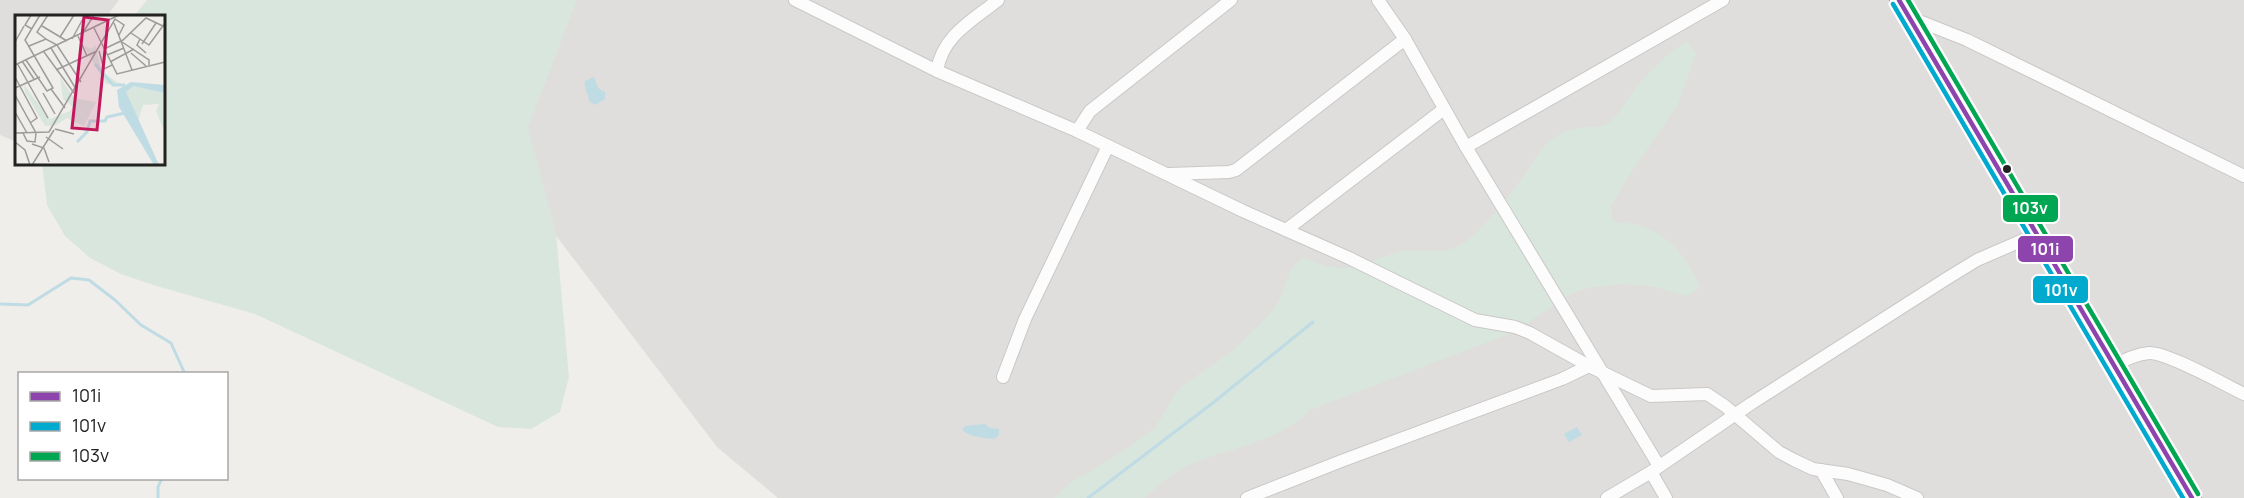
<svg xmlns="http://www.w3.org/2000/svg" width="2244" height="498" font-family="Manrope,sans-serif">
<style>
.residential{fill:#dfdedc}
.wetland{fill:#d9e6de}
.water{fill:#bfdbe3}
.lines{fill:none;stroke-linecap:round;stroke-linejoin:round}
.stream{stroke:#bfdbe3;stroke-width:3}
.minor-casing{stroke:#c9c8c7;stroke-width:14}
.primary-casing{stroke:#a79c86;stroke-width:20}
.minor{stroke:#fdfcfc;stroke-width:12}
.primary{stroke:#f3ede7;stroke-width:18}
.bus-1-casing{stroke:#fff;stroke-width:9}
.bus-2-casing{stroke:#fff;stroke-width:9}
.bus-3-casing{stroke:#fff;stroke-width:9}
.bus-1{stroke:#8e44ad;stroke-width:4.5}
.bus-2{stroke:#00a9ce;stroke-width:4.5}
.bus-3{stroke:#00a651;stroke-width:4.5}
.bus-dot{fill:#222;stroke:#fff;stroke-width:2}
.inset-river{fill:none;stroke:#bfdbe3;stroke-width:3}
.inset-road{fill:none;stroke:#9e9c9b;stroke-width:1.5}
.view{fill:#c2185b;fill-opacity:0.15;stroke:#c2185b;stroke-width:3}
.inset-edge{fill:none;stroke:#222;stroke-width:3}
.line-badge{stroke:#fff;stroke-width:2}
.badge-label{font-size:16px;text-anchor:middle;font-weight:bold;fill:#fff}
</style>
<rect width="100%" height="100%" fill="#f0eeeb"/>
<g class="residential">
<path d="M0,0H119L107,16H16V138L14,141L0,135Z"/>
<path d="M420,0H2244V498H778L717,447L509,174Z"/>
</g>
<g class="wetland">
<path d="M147,0H577L528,128L556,233L569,377L560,412L531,429L498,427L255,314L153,285L121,274L90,258L65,236L47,205L42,164H164V16H134Z"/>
<path d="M1687,41L1696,54L1677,106L1628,177L1611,206L1613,222C1658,222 1683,248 1700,287L1687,296L1655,287L1622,284L1588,288L1571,294L1514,332L1310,410C1277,444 1230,446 1189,465C1174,471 1157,487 1144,498H1055L1069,484L1128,448L1156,427L1175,394L1186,383L1230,353L1268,316L1279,301L1291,269L1304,257C1344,277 1356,266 1395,253C1413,247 1435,255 1454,248C1477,240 1510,195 1525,174C1532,164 1538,153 1546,144C1557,133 1572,129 1587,127C1593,127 1600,128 1605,125C1619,117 1625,102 1634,90C1647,74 1669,52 1687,41Z"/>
</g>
<g class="water">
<path d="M594,77L598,88L605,92V99L595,105L589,101C589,93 583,89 585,81Z"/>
<path d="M985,424L990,428L999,429V435L994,439C984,438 970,437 962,430L965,426Z"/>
<path d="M1577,427L1582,435L1569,442L1564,434Z"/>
</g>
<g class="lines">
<g class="stream">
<path d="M0,304L28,305L71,278L89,280L115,300L141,325L171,343L185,374"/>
<path d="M158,498V487L162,478"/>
<path d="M1088,498L1214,402L1313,322"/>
</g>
<g class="minor-casing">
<g id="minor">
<path d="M795,0L937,71L1077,131L1243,211L1349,258L1475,320L1515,327L1530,333L1589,366L1651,396L1707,394L1725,406L1779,452L1794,460L1813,469L1848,474L1887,485L1917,498"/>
<path d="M1378,0L1405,39L1466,147L1659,466"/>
<path d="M1909,17L1967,40L2244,176"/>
<path d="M937,71C942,36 972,21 998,0"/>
<path d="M1077,131L1090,111L1231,0"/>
<path d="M1466,147L1723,0"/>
<path d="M1169,174L1229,172L1236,170L1405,39"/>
<path d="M1286,230L1444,109"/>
<path d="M2113,366C2125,360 2136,354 2149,353C2167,352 2225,385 2244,394"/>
<path d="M1003,377L1025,319L1108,146"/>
<path d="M1821,470L1837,498"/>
<path d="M1651,472L1666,498"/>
<path d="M1247,498L1344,460L1562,379L1589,366"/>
<path d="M1607,498L1651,472L1752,403L1946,279L1977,260L2037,234"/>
</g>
</g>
<g class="primary-casing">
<path id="primary" d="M1899,0L2192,498"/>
</g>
<use href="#minor" class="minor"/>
<use href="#primary" class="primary"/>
<g class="bus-1-casing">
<path id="bus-1" d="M1899,0L2192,498"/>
</g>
<g class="bus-2-casing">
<path id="bus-2" d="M1893,4L2183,498"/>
</g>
<g class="bus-3-casing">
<path id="bus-3" d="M1908,0L2198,494"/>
</g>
<use href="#bus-1" class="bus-1"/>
<use href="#bus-2" class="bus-2"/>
<use href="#bus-3" class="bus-3"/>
</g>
<circle class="bus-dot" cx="2007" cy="169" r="5"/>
<g transform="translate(15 15)">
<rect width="150" height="150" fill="#f0eeeb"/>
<path d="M68,30L76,34L80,30L87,57L105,69H91ZM45,62L59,83L81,87L69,111L52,103L41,110L30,111L10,77L9,70L35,104L55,96L58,92L48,84ZM118,71L150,78V118L141,96L144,89L128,90L123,106L119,101L111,80L112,74Z" fill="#d9e6de"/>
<path d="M116,67L150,70V78L118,71L111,77L144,150H139L104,92L102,75Z" fill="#bfdbe3"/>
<path class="inset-river" d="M80,49L98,70H110M62,127L72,117L75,106H90L92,102L110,98"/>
<path class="inset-road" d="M16,0L10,10L17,14M99,8L117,55M27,11L52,26M79,13L102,59L150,47M69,16L79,0M116,18L134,30L150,8M63,21L72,41M45,22L59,0M31,24L22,17L33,0M57,24L70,0M125,24L122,30L131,38M0,27L9,11M107,27L134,45V50M127,29L141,8M14,31L31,24L42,30L66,67M36,33L61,74M89,34L108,25L131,3L150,12M84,36L89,54L97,50M29,37L59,78M116,38L131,51M92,40L109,33M11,45L32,76L38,73L10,25L25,0M7,46L19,64M95,47L119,34M2,48L33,103M0,50L104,0M41,55L82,36M0,62L22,103L15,108M0,73L25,62M36,74L50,93M28,78L40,99M0,80L21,118L20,127L12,126L8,118M0,97L12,118M40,114L59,119M0,118L34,117L100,4L109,10L104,20M31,122L48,134M0,127L10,135L15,150M17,129L29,133L34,147M17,150L39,115"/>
<path class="view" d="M69,2L93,5L82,115L57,113Z"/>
<rect width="150" height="150" class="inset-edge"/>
</g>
<g class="line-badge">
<rect x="2002" y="194" width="57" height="29" rx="6" fill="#00a651"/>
<rect x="2017" y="235" width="57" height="28" rx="6" fill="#8e44ad"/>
<rect x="2032" y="275" width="57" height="29" rx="6" fill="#00a9ce"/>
</g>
<g class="badge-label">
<text x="2030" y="214">103v</text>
<text x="2045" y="255">101i</text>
<text x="2061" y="296">101v</text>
</g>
<rect x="18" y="372" width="210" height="108" fill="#ffffff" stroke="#a7a7a7" stroke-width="1.5"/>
<rect x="30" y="392" width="30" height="9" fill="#8e44ad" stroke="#a7a7a7" stroke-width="1.5"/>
<text x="72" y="402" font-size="18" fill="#222222">101i</text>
<rect x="30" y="422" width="30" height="9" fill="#00a9ce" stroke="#a7a7a7" stroke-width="1.5"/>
<text x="72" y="432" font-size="18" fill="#222222">101v</text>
<rect x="30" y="452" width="30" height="9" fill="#00a651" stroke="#a7a7a7" stroke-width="1.5"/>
<text x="72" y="462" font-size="18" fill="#222222">103v</text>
</svg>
